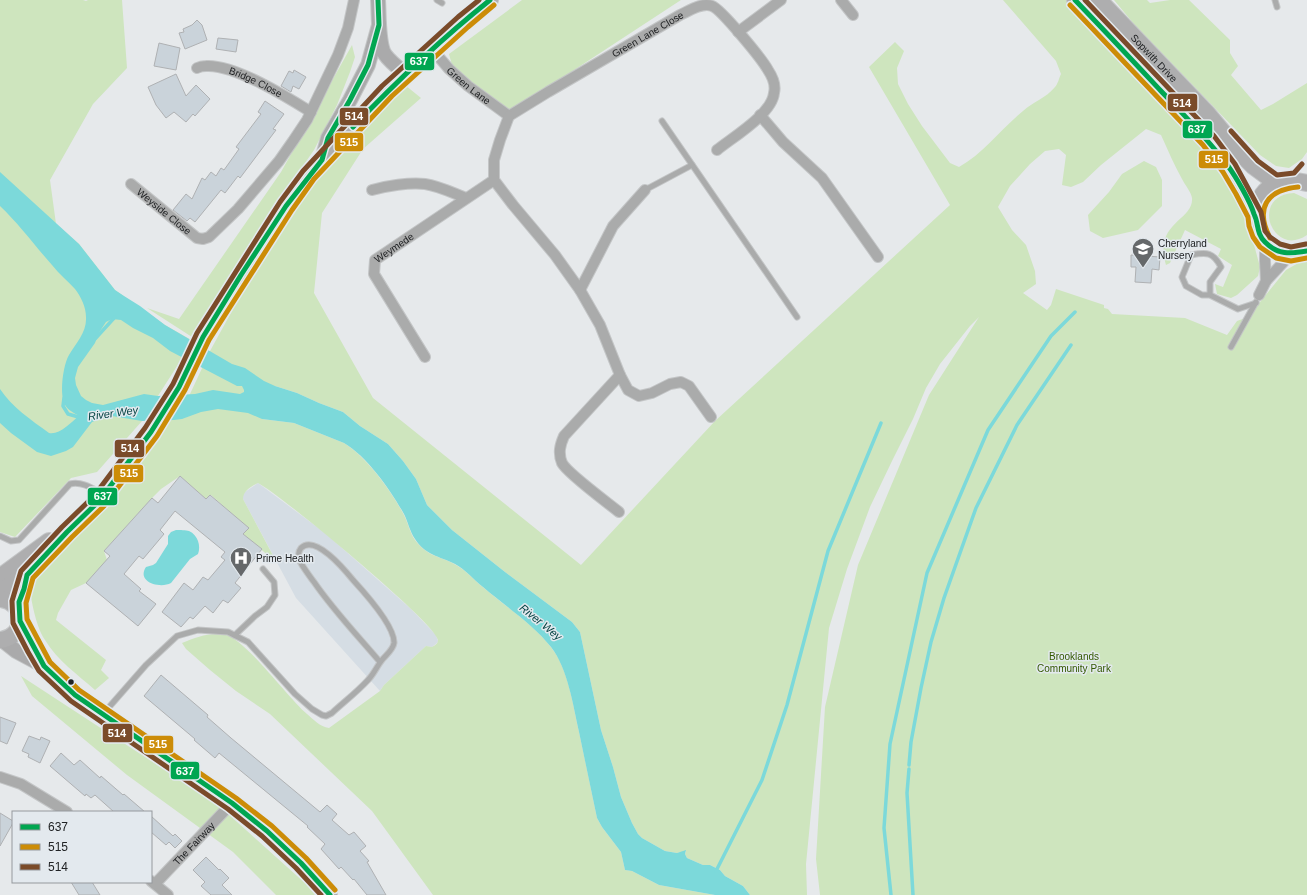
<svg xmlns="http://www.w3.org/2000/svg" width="1307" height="895" font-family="Arial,sans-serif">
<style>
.built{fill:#d5dde4}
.green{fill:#cee5be}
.water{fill:#7cd9da;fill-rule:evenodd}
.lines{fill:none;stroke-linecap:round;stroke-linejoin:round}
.stream{stroke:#7cd9da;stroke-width:3.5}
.building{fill:#cad3da;stroke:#afb1b3}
.lane-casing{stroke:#c3c5c6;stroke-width:7}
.street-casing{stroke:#c3c5c6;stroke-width:12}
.secondary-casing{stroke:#c3c5c6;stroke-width:16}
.primary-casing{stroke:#c3c5c6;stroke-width:18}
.lane{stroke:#aaabab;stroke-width:5}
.street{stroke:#aaabab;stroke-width:10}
.secondary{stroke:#aaaaab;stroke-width:14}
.primary{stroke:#aeaeaf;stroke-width:16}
.bus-1-casing{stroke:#e3e9ee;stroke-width:8}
.bus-2-casing{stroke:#e3e9ee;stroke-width:8}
.bus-3-casing{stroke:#e3e9ee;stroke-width:8}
.bus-1{stroke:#00a651;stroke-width:5}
.bus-2{stroke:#cc8c07;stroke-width:5}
.bus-3{stroke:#7a4b2a;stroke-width:5}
.bus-dot{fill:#202224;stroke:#e3e9ee;stroke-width:1.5}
.labels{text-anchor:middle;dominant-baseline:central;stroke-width:3;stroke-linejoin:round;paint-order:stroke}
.street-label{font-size:10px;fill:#202224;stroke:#e3e9ee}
.poi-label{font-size:10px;fill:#202224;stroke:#e3e9ee;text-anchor:start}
.park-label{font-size:10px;fill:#345902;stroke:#e3e9ee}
.water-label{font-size:11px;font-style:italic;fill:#044343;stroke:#e3e9ee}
.line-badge{stroke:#e3e9ee;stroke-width:1.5}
.badge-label{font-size:11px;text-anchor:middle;font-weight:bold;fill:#fff}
</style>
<rect width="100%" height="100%" fill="#e6e9eb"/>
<path class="built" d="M258,483L325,533L411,609L436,635L438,641L437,643L432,647L426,646L384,685L380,691L296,598L243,499V495L245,492Z"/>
<g class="green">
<path d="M0,0H83L86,1L88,0H122L127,68L93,104L50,180L56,224L79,244L115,290L165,325L193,341L142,421L97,472L71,478L15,537L0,532Z"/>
<path d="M522,0H681L510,112L471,82L452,65L449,54Z"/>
<path d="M1003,0H1069L1188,124L1225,171L1248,216L1249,226L1260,267L1258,276L1237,295L1231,298L1217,294L1215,284L1223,287L1232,265L1218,256L1221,249L1185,230L1170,263L1166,265C1153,222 1194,221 1192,198C1191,192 1185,185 1182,179C1174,165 1168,150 1161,135L1146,129L1101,165L1083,182L1071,187L1062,185L1066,155L1059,149L1045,151L1030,164L1010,186L998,207L1012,230L1026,245L1035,271L1036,284L1023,293L1047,310L1051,305L1056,289L1104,305V308L1108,309L1112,314L1185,318L1227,335L1237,321L1248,317L1286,270L1300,262L1307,261V895H820L816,859L825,707L858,565L929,395L979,317L970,326L940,364L926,388L913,419L892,461L870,507L847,569L829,628L806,864L807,895H750L743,886L725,876L720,870L710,865H703L687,858L685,854L686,851L677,853L665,851L642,838L638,834L632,823L621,797L613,767L601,730L580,632L572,622L505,572L452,530L427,505L416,479L403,461L388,444L360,426L343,412L319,403L297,393L275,386L262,419L294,423L344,443C367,457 392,492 404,515C408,523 410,533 415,540C429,558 439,555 456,565C466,570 475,581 484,588C506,607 532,623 550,646C568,667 573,705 579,732C585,760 591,789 597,818L602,827L621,852L625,870L632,871L659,885L715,895H433L372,811L270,714L236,691L210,670L186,649L182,643C197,637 210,632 226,635C245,639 288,698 307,714C313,719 320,727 329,728L380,691L384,685L426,646L432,647C435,645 438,644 438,640C437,624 280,494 258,483C251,486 243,491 243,499L277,563L243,534L248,528L211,495L206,499L180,476L161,489L152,498L104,551L107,560L86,583L71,590L58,613L56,620L106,660L101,670L109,678L95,690C78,675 57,660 45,640C34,623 31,595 27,575L190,394L210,351L249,280L292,210L346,147L363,132L405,85L421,98L363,149L322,213L314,293L373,398L581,565L715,421L950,205L869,67L895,42L904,51L897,68L898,84L908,104L922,126L950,163L959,167C984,153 1001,129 1023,111C1033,102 1046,98 1055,87C1058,84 1059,78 1061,74L1056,61Z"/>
<path d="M1114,0H1147L1150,3L1170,0H1189L1230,40V53L1238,66L1231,75L1261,110L1273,104L1307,83V152L1302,159L1289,168L1276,166L1260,155L1134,24Z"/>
<path d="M352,45L355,57L350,72L337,105L314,150L264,222L198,335L192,337L147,308L179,319L281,172Z"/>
<path d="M1144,161L1156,167L1162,180V206L1138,230L1103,238L1090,231L1088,215L1109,192L1122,174Z"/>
<path d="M1294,193L1307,199V235C1272,259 1249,195 1294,193Z"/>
<path d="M21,676L217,804L306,884L315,895H276L233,852L127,775L32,696Z"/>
</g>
<g class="water">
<path d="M0,172L79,244L115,290L124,296L140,306L165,325L232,364L245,368L264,381L275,386L297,393L319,403L343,412L360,426L388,444L403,461L416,479L427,505L452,530L505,572L572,622L580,632L601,730L613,767L621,797L632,823L638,834L642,838L665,851L677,853L686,850L685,854L687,858L703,865H710L720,870L725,876L743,886L750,895H715L659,885L632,871L625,870L621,852L602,827L597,818C591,789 585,761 579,732C573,705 568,669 551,647C533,624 505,606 483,587C474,580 465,569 455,564C439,556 425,555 415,539C410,532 408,522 404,514C391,491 368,457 344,443L294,423L262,419L248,413L218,409L201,412L182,419L174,420L142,421L112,416L98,420L92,422L73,447L66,451L51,456L37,452L11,433L0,423V389C12,407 31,420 49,433C60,435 70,423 79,416C74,413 68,410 65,405C59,395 63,365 69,355C76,343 87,332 86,317C86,307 81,297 75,289C68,281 59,274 52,265C35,246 19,224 0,206ZM112,319L121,320L133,328L153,338L170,351L237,386H242L244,390V392L240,394L213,390L195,394L158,396L144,394L103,405L92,403L86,400L81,396L76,385L75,378L78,367L95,343L98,334L106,322Z"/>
<path d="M176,530C180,530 186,530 189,531C198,535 201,546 198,554L190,559L171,583C160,589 136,582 146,567L153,565L156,563L168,544V536L171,532Z"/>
</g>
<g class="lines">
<g class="stream">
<path d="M94,340L115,317"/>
<path d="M64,398L63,406L68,414L82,418"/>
<path d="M909,765L911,742L921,688L931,642L944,598L976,508L1017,425L1071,345"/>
<path d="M909,769L907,793L913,895"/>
<path d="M716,871L762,780L787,705L828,551L881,423"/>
<path d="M891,895L884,828L890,744L927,573L988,430L1051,336L1075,312"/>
</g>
</g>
<g class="building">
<path d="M197,20L202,25L207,40L185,49L179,33L184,32L183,29L192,25Z"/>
<path d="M218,38L238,40L236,52L216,49Z"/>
<path d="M159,43L180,48L176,70L154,66Z"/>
<path d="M294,70L306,77L299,89L293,86L291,92L281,86L289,71L293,73Z"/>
<path d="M176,74L186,96L196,85L210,99L195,116L193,114L186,122L174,112L166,118L156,105L148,87Z"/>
<path d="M265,101L284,114L273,129L276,130L240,178L238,176L225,193L221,190L195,222L190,218L187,221L173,210L186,194L192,199L202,178L205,180L211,172L216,176L221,168L224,170L239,149L236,147L261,114L258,112Z"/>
<path d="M1131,255L1160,257L1159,270L1152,269L1151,283L1135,282L1136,267H1131Z"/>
<path d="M180,476L206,499L210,495L249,528L243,534L262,549L235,583L241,588L228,603L223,600L213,613L205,606L193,619L190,617L181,627L162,612L184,583L193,590L203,577L208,580L225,560L221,557L225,552L175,511L160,530L164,534L143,559L139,556L124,574L141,589L139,591L156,604L138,626L86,583L110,556L104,551L152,498L158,503Z"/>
<path d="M161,675L208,715L207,717L231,738L320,812L327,805L337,814L332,820L349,835L354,832L366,846L360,851L369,861L367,862L386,895H367L354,879L353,880L341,867L339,869L321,849L325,844L307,827L308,826L219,753L215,758L194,740L195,739L144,696Z"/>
<path d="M0,717L16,723L7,744L0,741Z"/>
<path d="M29,736L40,740L41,737L50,741L40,763L28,757L29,754L22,751Z"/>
<path d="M61,753L74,765L80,760L100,778L101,776L123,795L124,794L145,812H114L95,795L91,798L86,794L85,796L50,766Z"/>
<path d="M0,813L13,821V823L0,846Z"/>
<path d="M151,816L173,836L175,834L182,841L175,848L169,842L166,845L151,832Z"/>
<path d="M206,857L219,870L220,869L229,878L222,885L232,895H211L201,886L205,882L193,870Z"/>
<path d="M71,882H92L100,895H79Z"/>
</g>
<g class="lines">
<g class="lane-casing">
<g id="lane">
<path d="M437,0L442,3"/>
<path d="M1275,0L1277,7"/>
<path d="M662,121L797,317"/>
<path d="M645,190L692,165"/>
<path d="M1210,295V282L1221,267C1213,252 1207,252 1191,255L1182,277L1186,286L1202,295H1210L1238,309L1256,303"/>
<path d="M1231,347L1256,302"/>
<path d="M0,536L11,541L19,540L70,484C81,481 92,488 101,493"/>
<path d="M235,635L255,616L267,607L275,595L274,582L263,569"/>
<path d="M103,714L146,665L177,636L198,630L228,632L248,642L295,694L312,709L322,715L326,716L332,713C344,702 357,692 368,680C374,674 377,666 382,660C386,655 393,650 394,643C395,626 364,592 353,580C344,569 315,534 301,548C297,553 299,560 302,565C306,571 310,577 314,582C334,611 358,636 380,662"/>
</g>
</g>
<g class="street-casing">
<g id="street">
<path d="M841,0L853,15"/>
<path d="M738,32L781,0"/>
<path id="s1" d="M432,49L449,69L468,86L509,116"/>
<path id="s2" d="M197,68C199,67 203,66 206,66C234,64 287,97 311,112"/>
<path d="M760,115L783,142L822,178L878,257"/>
<path id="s3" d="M509,116L548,92L680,15C689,11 702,2 712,6C721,9 762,59 768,70C772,76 776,85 774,93C772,114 733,137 717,150"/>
<path d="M509,116L500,140L494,160V180L513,205L555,255L580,290L600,325L620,375L628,390L639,396L652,393L670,384L681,382L689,386L711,417"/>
<path id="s4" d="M131,184L197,238L203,239L209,237L238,209L279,161L293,141L307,120L338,55L348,28L354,0"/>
<path d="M372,190C386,186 410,182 425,184C439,186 453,193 466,198"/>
<path d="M1265,242V261L1266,281"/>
<path d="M580,290L613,226L645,190"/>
<path d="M1259,295L1266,281L1291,254"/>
<path id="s5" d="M425,357L374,274L375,260L494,180"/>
<path d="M619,512C608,503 567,473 562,463C558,453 560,445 564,436L620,375"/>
<path d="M0,777L21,784L67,812"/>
<path d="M151,881L168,895"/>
<path id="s6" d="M155,884L232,803"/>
</g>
</g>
<g class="secondary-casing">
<g id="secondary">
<path d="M378,0C379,14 378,37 383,51C386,59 398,67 405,74"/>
<path d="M322,160L328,138L350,100L368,65L379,25"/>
<path d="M20,621L43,664"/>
<path d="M2,640L16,651L44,666L75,695L103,715L232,803L267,831L301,863L330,895"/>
</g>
</g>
<g class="primary-casing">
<g id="primary">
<path d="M1075,0L1208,140L1229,168L1255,215"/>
<path id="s7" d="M1099,0L1208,114L1243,156L1253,166L1276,183"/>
<path d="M1307,183C1236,164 1242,272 1307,251"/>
<path d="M0,577L49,541"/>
<path d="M0,594L18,578L27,575L67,532L99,501L151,432L179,387L203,337L286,206L309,175L387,91L405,74L463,22L490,0"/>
<path d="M0,599C27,602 27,637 0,640"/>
<path d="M18,611C19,598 24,587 27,575"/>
</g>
</g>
<use href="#lane" class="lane"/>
<use href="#street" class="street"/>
<use href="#secondary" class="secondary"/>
<use href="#primary" class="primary"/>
<g class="bus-1-casing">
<g id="bus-1">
<path d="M1075,0C1104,30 1132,60 1161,91C1184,115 1208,139 1228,166C1236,177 1250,201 1254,214C1259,224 1256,233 1265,242C1278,255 1290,254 1307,251"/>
<path d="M353,127C396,82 441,39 490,0"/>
<path d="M330,895L301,863L267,831L232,803L75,695L44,666L20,621L19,602L24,589L27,575L67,532L99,501L151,432L179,387L203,337L241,275L286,206L322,160L328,138L350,100L368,65L379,25L378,0"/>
</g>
</g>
<g class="bus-2-casing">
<g id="bus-2">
<path d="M1070,5L1203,145L1223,172L1236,194L1248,217L1249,226L1253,237L1260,247L1276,258L1291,261L1307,258"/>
<path d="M1270,238C1255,209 1266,190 1298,187"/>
<path d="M335,890L306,858L272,826L236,798L79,690L50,662L27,619L26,603L33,578L72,537L104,506L157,436L185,390L209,340L292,210L314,179L392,96L468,27L494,5"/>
</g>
</g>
<g class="bus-3-casing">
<g id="bus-3">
<path d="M1085,0L1214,136L1235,164L1261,212L1265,231L1270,237L1280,244L1291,247L1306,244"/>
<path d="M1231,131L1258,161L1277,175L1294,173L1302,164"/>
<path d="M321,895L296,868L262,836L228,809L71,701L39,671L28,652L13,623L12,601L21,571L62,527L94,496L145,428L173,384L197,333L280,202L303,171L382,86L458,17L479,0"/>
</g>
</g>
<use href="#bus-1" class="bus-1"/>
<use href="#bus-2" class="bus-2"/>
<use href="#bus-3" class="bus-3"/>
</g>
<defs>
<g id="school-pin" transform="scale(1.15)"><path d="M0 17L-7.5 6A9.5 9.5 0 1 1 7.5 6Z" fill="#65686a" stroke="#e3e9ee"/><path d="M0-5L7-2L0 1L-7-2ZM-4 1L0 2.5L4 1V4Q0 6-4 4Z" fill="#fff"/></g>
<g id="hospital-pin" transform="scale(1.15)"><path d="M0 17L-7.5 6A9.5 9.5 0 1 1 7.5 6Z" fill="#65686a" stroke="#e3e9ee"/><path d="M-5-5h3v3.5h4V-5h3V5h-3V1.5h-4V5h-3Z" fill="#fff"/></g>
</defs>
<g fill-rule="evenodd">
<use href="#school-pin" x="1143" y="249"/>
<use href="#hospital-pin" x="241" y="558"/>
</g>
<circle class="bus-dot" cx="71" cy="682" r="3.5"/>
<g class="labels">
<g class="street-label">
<text stroke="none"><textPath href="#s3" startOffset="161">Green Lane Close</textPath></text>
<text stroke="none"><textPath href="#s7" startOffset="80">Sopwith Drive</textPath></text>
<text stroke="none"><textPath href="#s2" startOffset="62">Bridge Close</textPath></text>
<text stroke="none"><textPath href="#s1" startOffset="52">Green Lane</textPath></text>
<text stroke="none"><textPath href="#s4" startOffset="43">Weyside Close</textPath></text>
<text stroke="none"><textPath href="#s5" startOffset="134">Weymede</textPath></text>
<text stroke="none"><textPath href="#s6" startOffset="56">The Fairway</textPath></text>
</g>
<g class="poi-label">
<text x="1158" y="243">Cherryland<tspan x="1158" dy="12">Nursery</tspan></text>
<text x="256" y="558">Prime Health</text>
</g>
<g class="park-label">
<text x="1074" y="656">Brooklands<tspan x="1074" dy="12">Community Park</tspan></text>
</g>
<g class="water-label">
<text transform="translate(113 413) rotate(-8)">River Wey</text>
<text transform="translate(541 622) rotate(39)">River Wey</text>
</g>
</g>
<g class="line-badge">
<rect x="404" y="52" width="31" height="19" rx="4" fill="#00a651"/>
<rect x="1167" y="93" width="31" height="19" rx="4" fill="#7a4b2a"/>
<rect x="339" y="107" width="30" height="19" rx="4" fill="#7a4b2a"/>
<rect x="1182" y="120" width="31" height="19" rx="4" fill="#00a651"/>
<rect x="334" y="132" width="30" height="20" rx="4" fill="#cc8c07"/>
<rect x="1198" y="150" width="31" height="19" rx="4" fill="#cc8c07"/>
<rect x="114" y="439" width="31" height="19" rx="4" fill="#7a4b2a"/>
<rect x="113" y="464" width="31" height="19" rx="4" fill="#cc8c07"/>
<rect x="87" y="487" width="31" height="19" rx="4" fill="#00a651"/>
<rect x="102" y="723" width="31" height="20" rx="4" fill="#7a4b2a"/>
<rect x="143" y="735" width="31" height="19" rx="4" fill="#cc8c07"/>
<rect x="170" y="761" width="30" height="19" rx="4" fill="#00a651"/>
</g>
<g class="badge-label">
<text x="419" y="65">637</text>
<text x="1182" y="107">514</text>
<text x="354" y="120">514</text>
<text x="1197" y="133">637</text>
<text x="349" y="146">515</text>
<text x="1214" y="163">515</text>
<text x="130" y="452">514</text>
<text x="129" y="477">515</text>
<text x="103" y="500">637</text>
<text x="117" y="737">514</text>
<text x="158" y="748">515</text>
<text x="185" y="775">637</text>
</g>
<rect x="12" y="811" width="140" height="72" fill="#e3e9ee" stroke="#95999d"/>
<rect x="20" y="824" width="20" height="6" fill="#00a651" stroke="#95999d"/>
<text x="48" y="831" font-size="12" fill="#202224">637</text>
<rect x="20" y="844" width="20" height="6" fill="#cc8c07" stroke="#95999d"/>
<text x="48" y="851" font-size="12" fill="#202224">515</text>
<rect x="20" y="864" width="20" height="6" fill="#7a4b2a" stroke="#95999d"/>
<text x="48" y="871" font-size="12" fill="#202224">514</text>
</svg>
